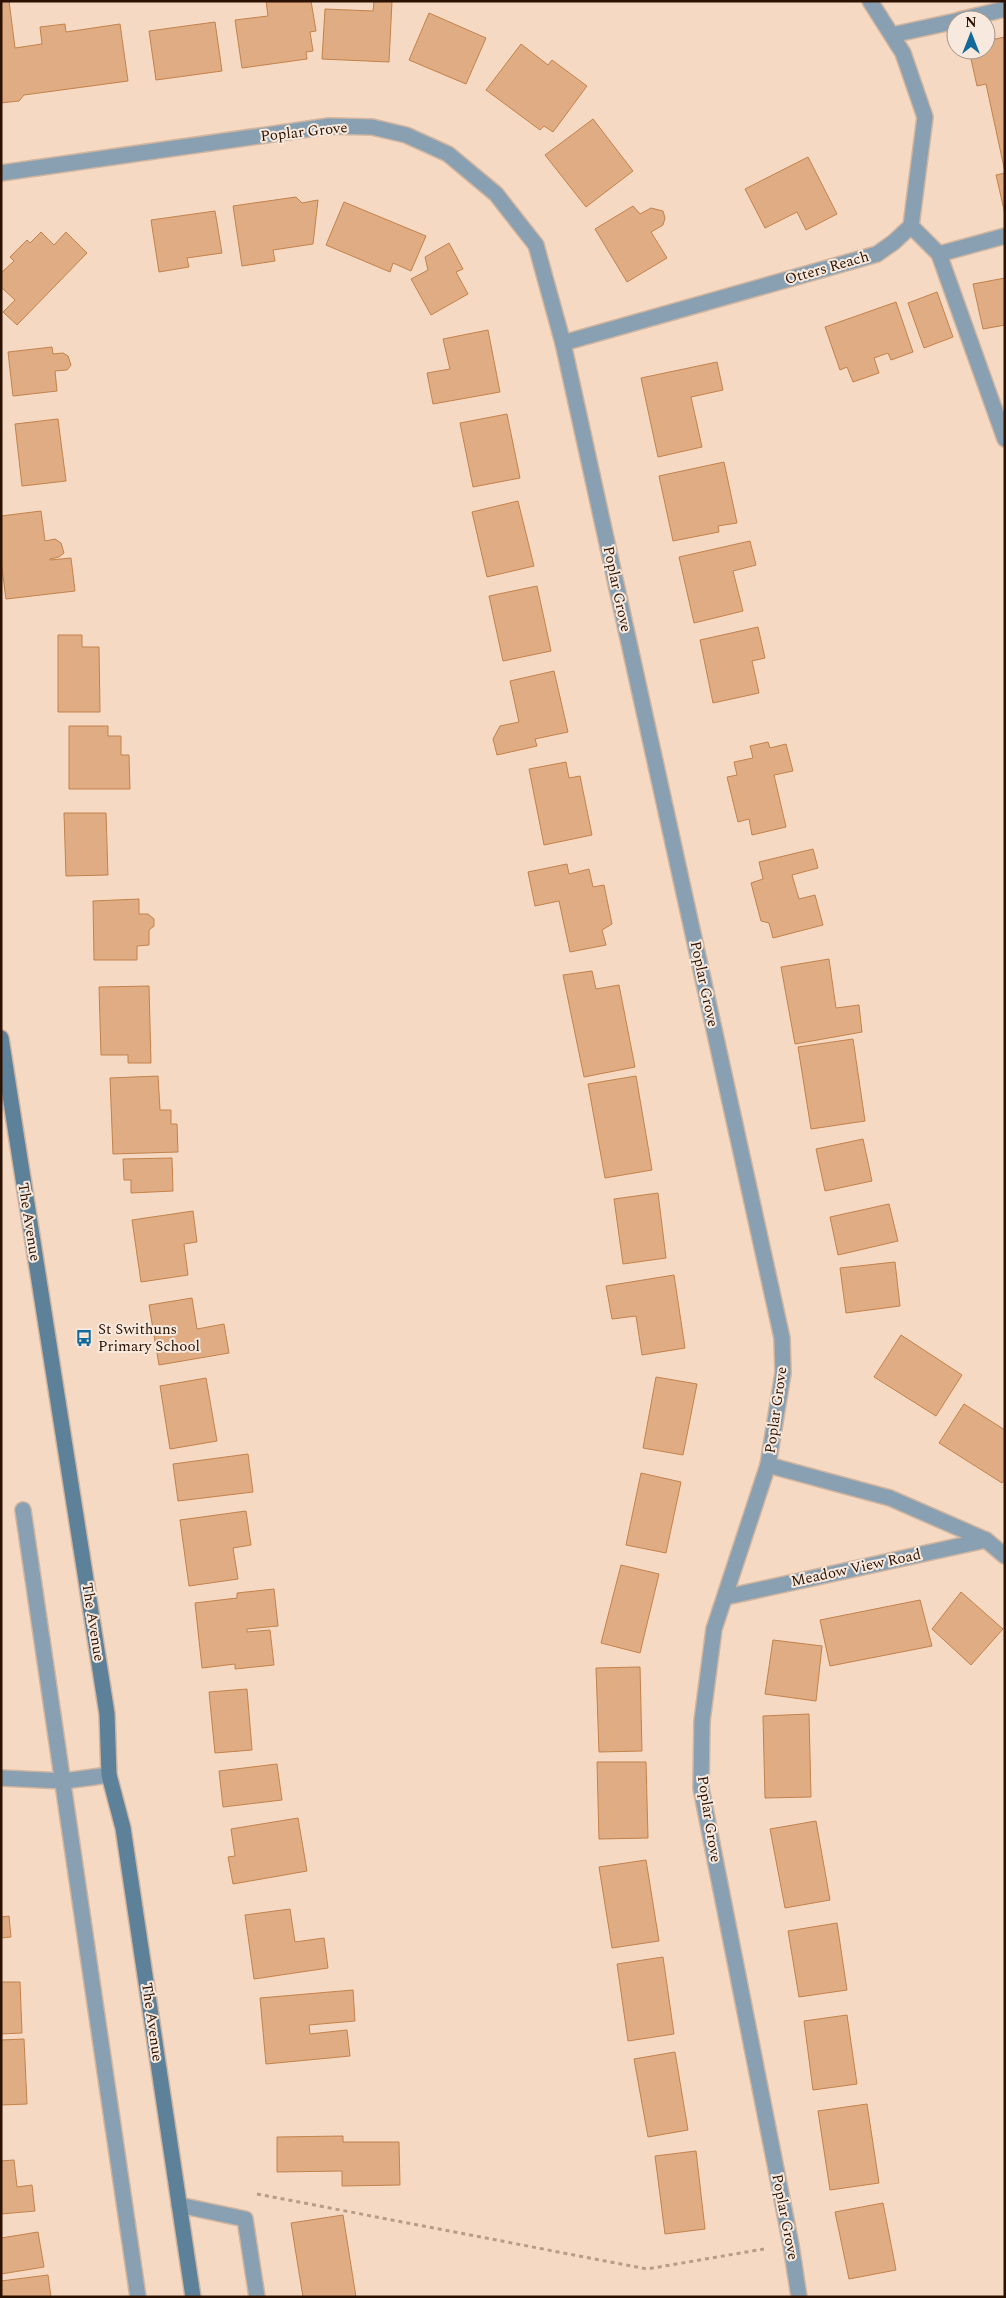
<svg xmlns="http://www.w3.org/2000/svg" width="1006" height="2298" font-family="Spectral,serif">
<style>
.building{fill:#e0ac83;stroke:#c3824b}
.lines{fill:none;stroke-linecap:round;stroke-linejoin:round}
.lane-casing{stroke:#d0b5a0;stroke-width:18}
.street-casing{stroke:#d0b5a0;stroke-width:18}
.secondary-casing{stroke:#d0b5a0;stroke-width:18}
.path{stroke:#b79c88;stroke-width:3;stroke-dasharray:4 4;stroke-linecap:butt}
.lane{stroke:#88a0b1;stroke-width:15}
.street{stroke:#88a0b1;stroke-width:15}
.secondary{stroke:#5e819a;stroke-width:15}
.labels{text-anchor:middle;dominant-baseline:central;stroke-width:4;stroke-linejoin:round;paint-order:stroke}
.street-label{font-size:15px;fill:#2a1100;stroke:#f7e9de}
.poi-label{font-size:15px;fill:#2a1100;stroke:#f7e9de;text-anchor:start}
</style>
<rect width="100%" height="100%" fill="#f5d9c3"/>
<g class="building">
<path d="M1,1H9L15,48L42,44L40,27L65,24L66,32L120,24L128,81L24,95L19,101L1,103Z"/>
<path d="M266,1H311L316,31L310,32L313,51L306,52L307,59L242,68L235,20L268,16Z"/>
<path d="M374,1H392L389,62L322,59L325,9L373,11Z"/>
<path d="M429,13L486,38L466,84L409,60Z"/>
<path d="M215,22L222,71L156,80L149,31Z"/>
<path d="M1005,37V172L986,84L977,86L969,50H986V41Z"/>
<path d="M521,44L548,65L552,60L587,86L553,132L544,126L540,130L486,90Z"/>
<path d="M593,119L633,171L586,207L545,155Z"/>
<path d="M808,157L837,214L806,230L797,212L765,228L745,189Z"/>
<path d="M1005,173V214L996,175Z"/>
<path d="M296,197L302,203L318,200L313,244L273,250L275,261L242,266L233,206Z"/>
<path d="M344,202L426,236L411,271L393,263L390,272L326,245Z"/>
<path d="M633,206L640,214L651,208L663,211L665,218L663,225L651,232L667,258L627,282L595,229Z"/>
<path d="M215,211L222,253L187,258L189,267L159,272L151,220Z"/>
<path d="M41,232L54,245L66,232L87,253L17,325L3,312L15,300L1,287V273L14,261L10,257L27,240L30,243Z"/>
<path d="M449,243L463,269L456,272L468,294L431,315L411,279L428,270L425,257Z"/>
<path d="M1005,278V325L983,329L973,284Z"/>
<path d="M937,292L953,337L924,348L908,303Z"/>
<path d="M896,302L913,352L891,360L888,353L874,358L879,373L853,382L847,367L840,370L825,327Z"/>
<path d="M488,330L500,392L433,404L427,373L450,369L443,339Z"/>
<path d="M52,347L53,354L63,353L68,356L71,365L67,370L55,371L57,391L13,396L8,352Z"/>
<path d="M717,362L723,390L691,397L702,447L658,457L641,378Z"/>
<path d="M507,414L520,478L473,487L460,423Z"/>
<path d="M58,419L66,481L22,486L15,424Z"/>
<path d="M724,462L737,523L718,526L719,532L673,541L659,476Z"/>
<path d="M518,501L534,566L487,577L472,512Z"/>
<path d="M41,511L45,541L55,539L61,543L64,553L59,557L50,559V560L71,558L75,591L6,599L1,561V516Z"/>
<path d="M750,541L756,565L733,571L743,611L694,623L679,557Z"/>
<path d="M537,586L551,651L503,661L489,596Z"/>
<path d="M758,627L765,658L752,661L759,693L713,703L700,640Z"/>
<path d="M58,635H82V647H99L100,712H58Z"/>
<path d="M554,671L568,732L535,739L537,746L497,755L493,739L500,726L519,722L510,681Z"/>
<path d="M69,726H108V736H121V755H129L130,789H69Z"/>
<path d="M768,742L770,748L786,744L793,771L774,775L786,827L752,835L749,819L738,822L727,777L737,775L734,762L753,758L750,746Z"/>
<path d="M566,762L569,778L580,776L592,835L544,845L529,769Z"/>
<path d="M64,813H106L108,875L66,876Z"/>
<path d="M813,849L818,868L792,875L799,899L815,895L823,925L773,938L769,923L761,921L751,883L763,879L759,862Z"/>
<path d="M567,864L569,874L589,869L593,887L604,885L612,924L602,930L606,945L570,952L559,901L535,906L528,872Z"/>
<path d="M139,899V914H148L154,919V926L149,930V945L137,946V960H94L93,901Z"/>
<path d="M829,959L836,1008L859,1005L862,1032L795,1044L781,967Z"/>
<path d="M592,971L596,989L619,985L635,1067L584,1077L563,975Z"/>
<path d="M149,986L151,1063H128V1055H101L99,987Z"/>
<path d="M853,1039L865,1121L811,1129L798,1047Z"/>
<path d="M158,1076L160,1110H171V1124H177L178,1152L113,1154L110,1078Z"/>
<path d="M636,1076L652,1170L605,1178L588,1084Z"/>
<path d="M863,1139L872,1181L825,1191L816,1149Z"/>
<path d="M172,1158L173,1191L131,1193V1180H124L123,1159Z"/>
<path d="M658,1193L666,1258L623,1264L614,1199Z"/>
<path d="M889,1204L898,1241L838,1255L830,1217Z"/>
<path d="M193,1211L197,1242L184,1244L188,1275L141,1282L132,1220Z"/>
<path d="M895,1262L900,1306L846,1313L840,1268Z"/>
<path d="M674,1275L685,1348L642,1355L636,1316L612,1319L606,1286Z"/>
<path d="M192,1298L197,1329L224,1324L229,1353L159,1365L149,1305Z"/>
<path d="M901,1335L962,1375L936,1416L874,1377Z"/>
<path d="M656,1377L697,1384L683,1455L643,1448Z"/>
<path d="M206,1378L217,1441L170,1449L160,1386Z"/>
<path d="M964,1404L1005,1430V1479L1002,1483L939,1443Z"/>
<path d="M248,1454L253,1492L178,1501L173,1464Z"/>
<path d="M641,1473L681,1482L666,1553L626,1545Z"/>
<path d="M246,1511L251,1545L233,1548L238,1579L189,1586L180,1520Z"/>
<path d="M621,1565L659,1574L640,1653L601,1643Z"/>
<path d="M274,1589L278,1626L247,1629V1632L270,1630L274,1665L235,1669V1664L202,1668L195,1603L237,1598V1593Z"/>
<path d="M961,1592L1003,1629L971,1665L932,1629Z"/>
<path d="M920,1600L932,1646L830,1666L820,1620Z"/>
<path d="M773,1640L822,1646L816,1701L765,1694Z"/>
<path d="M640,1667L642,1751L599,1752L596,1668Z"/>
<path d="M247,1689L252,1750L215,1753L209,1692Z"/>
<path d="M809,1714L811,1797L765,1798L763,1716Z"/>
<path d="M597,1762H646L648,1838L599,1839Z"/>
<path d="M277,1764L282,1800L223,1807L219,1771Z"/>
<path d="M298,1818L307,1871L233,1884L228,1857L235,1856L231,1829Z"/>
<path d="M816,1821L830,1900L785,1908L770,1829Z"/>
<path d="M646,1860L659,1941L612,1948L599,1867Z"/>
<path d="M290,1909L295,1942L324,1938L328,1968L254,1979L245,1915Z"/>
<path d="M9,1916L11,1937L1,1938V1917Z"/>
<path d="M837,1923L847,1990L799,1997L788,1931Z"/>
<path d="M663,1957L674,2034L628,2041L617,1964Z"/>
<path d="M1,1982H20L22,2033L1,2034Z"/>
<path d="M353,1990L355,2021L309,2025L310,2034L347,2030L350,2056L266,2064L260,1998Z"/>
<path d="M847,2015L857,2084L813,2090L804,2021Z"/>
<path d="M24,2039L27,2104L1,2105V2040Z"/>
<path d="M675,2052L688,2130L648,2137L634,2059Z"/>
<path d="M867,2104L879,2183L830,2190L818,2111Z"/>
<path d="M343,2136V2142H399L400,2185L342,2186V2171L277,2172V2137Z"/>
<path d="M696,2151L705,2229L665,2234L655,2156Z"/>
<path d="M14,2160L17,2187L32,2185L35,2211L1,2214V2161Z"/>
<path d="M883,2203L896,2270L849,2279L835,2212Z"/>
<path d="M343,2215L356,2297H303L291,2223Z"/>
<path d="M38,2232L44,2267L1,2274V2238Z"/>
<path d="M48,2275L51,2297H1V2281Z"/>
</g>
<g class="lines">
<g class="lane-casing">
<g id="lane">
<path d="M959,20L1005,9"/>
<path d="M892,35L956,21"/>
<path d="M911,226L939,254L1005,439"/>
<path d="M939,254L1005,236"/>
</g>
</g>
<g class="street-casing">
<g id="street">
<path d="M1,173L329,126L372,127L406,135L448,154L496,194L536,245L563,343L782,1338L783,1373L768,1465L714,1629L702,1721L701,1788L791,2245L799,2297"/>
<path d="M563,343L877,254L894,242L911,226L925,117L903,53L870,1"/>
<path d="M768,1465L890,1498L986,1540L1005,1556"/>
<path d="M23,1510L138,2297"/>
<path d="M726,1597L986,1540"/>
<path d="M1,1778L64,1781L109,1775"/>
<path d="M179,2205L245,2219L257,2297"/>
</g>
</g>
<g class="secondary-casing">
<path id="secondary" d="M1,1038L107,1714L109,1775L123,1828L193,2297"/>
</g>
<path class="path" d="M257,2194L647,2269L764,2249"/>
<use href="#lane" class="lane"/>
<use href="#street" class="street"/>
<use href="#secondary" class="secondary"/>
</g>
<defs>
<g id="bus-bare" transform="scale(1.35)"><path d="M-5-6H5V4H4V6H2V4H-2V6H-4V4H-5ZM-3.5-4V0h7V-4ZM-3.5 1.2v1.5H-2V1.2ZM2 1.2v1.5H3.5V1.2Z" fill="#126a9a" stroke="#f7e9de" stroke-width="2.5" paint-order="stroke"/></g>
</defs>
<g fill-rule="evenodd">
<use href="#bus-bare" x="84" y="1338"/>
</g>
<g class="labels">
<g class="street-label">
<text transform="translate(304 132) rotate(-6)">Poplar Grove</text>
<text transform="translate(827 268) rotate(-16)">Otters Reach</text>
<text transform="translate(617 589) rotate(78)">Poplar Grove</text>
<text transform="translate(704 984) rotate(78)">Poplar Grove</text>
<text transform="translate(29 1222) rotate(81)">The Avenue</text>
<text transform="translate(776 1410) rotate(-82)">Poplar Grove</text>
<text transform="translate(856 1568) rotate(-12)">Meadow View Road</text>
<text transform="translate(93 1622) rotate(81)">The Avenue</text>
<text transform="translate(709 1819) rotate(81)">Poplar Grove</text>
<text transform="translate(152 2022) rotate(82)">The Avenue</text>
<text transform="translate(785 2217) rotate(79)">Poplar Grove</text>
</g>
<g class="poi-label">
<text x="98" y="1329">St Swithuns<tspan x="98" dy="17">Primary School</tspan></text>
</g>
</g>
<rect width="1006" height="2298" fill="none" stroke="#2a1100" stroke-width="5"/>
<g transform="translate(971 35)"><circle r="24" fill="#f7e9de" stroke="#a59385"/>
<path d="M0-4L9 19L0 12L-9 19Z" fill="#126a9a"/>
<text y="-8" font-size="14" font-weight="bold" text-anchor="middle" fill="#2a1100">N</text>
</g>
</svg>
